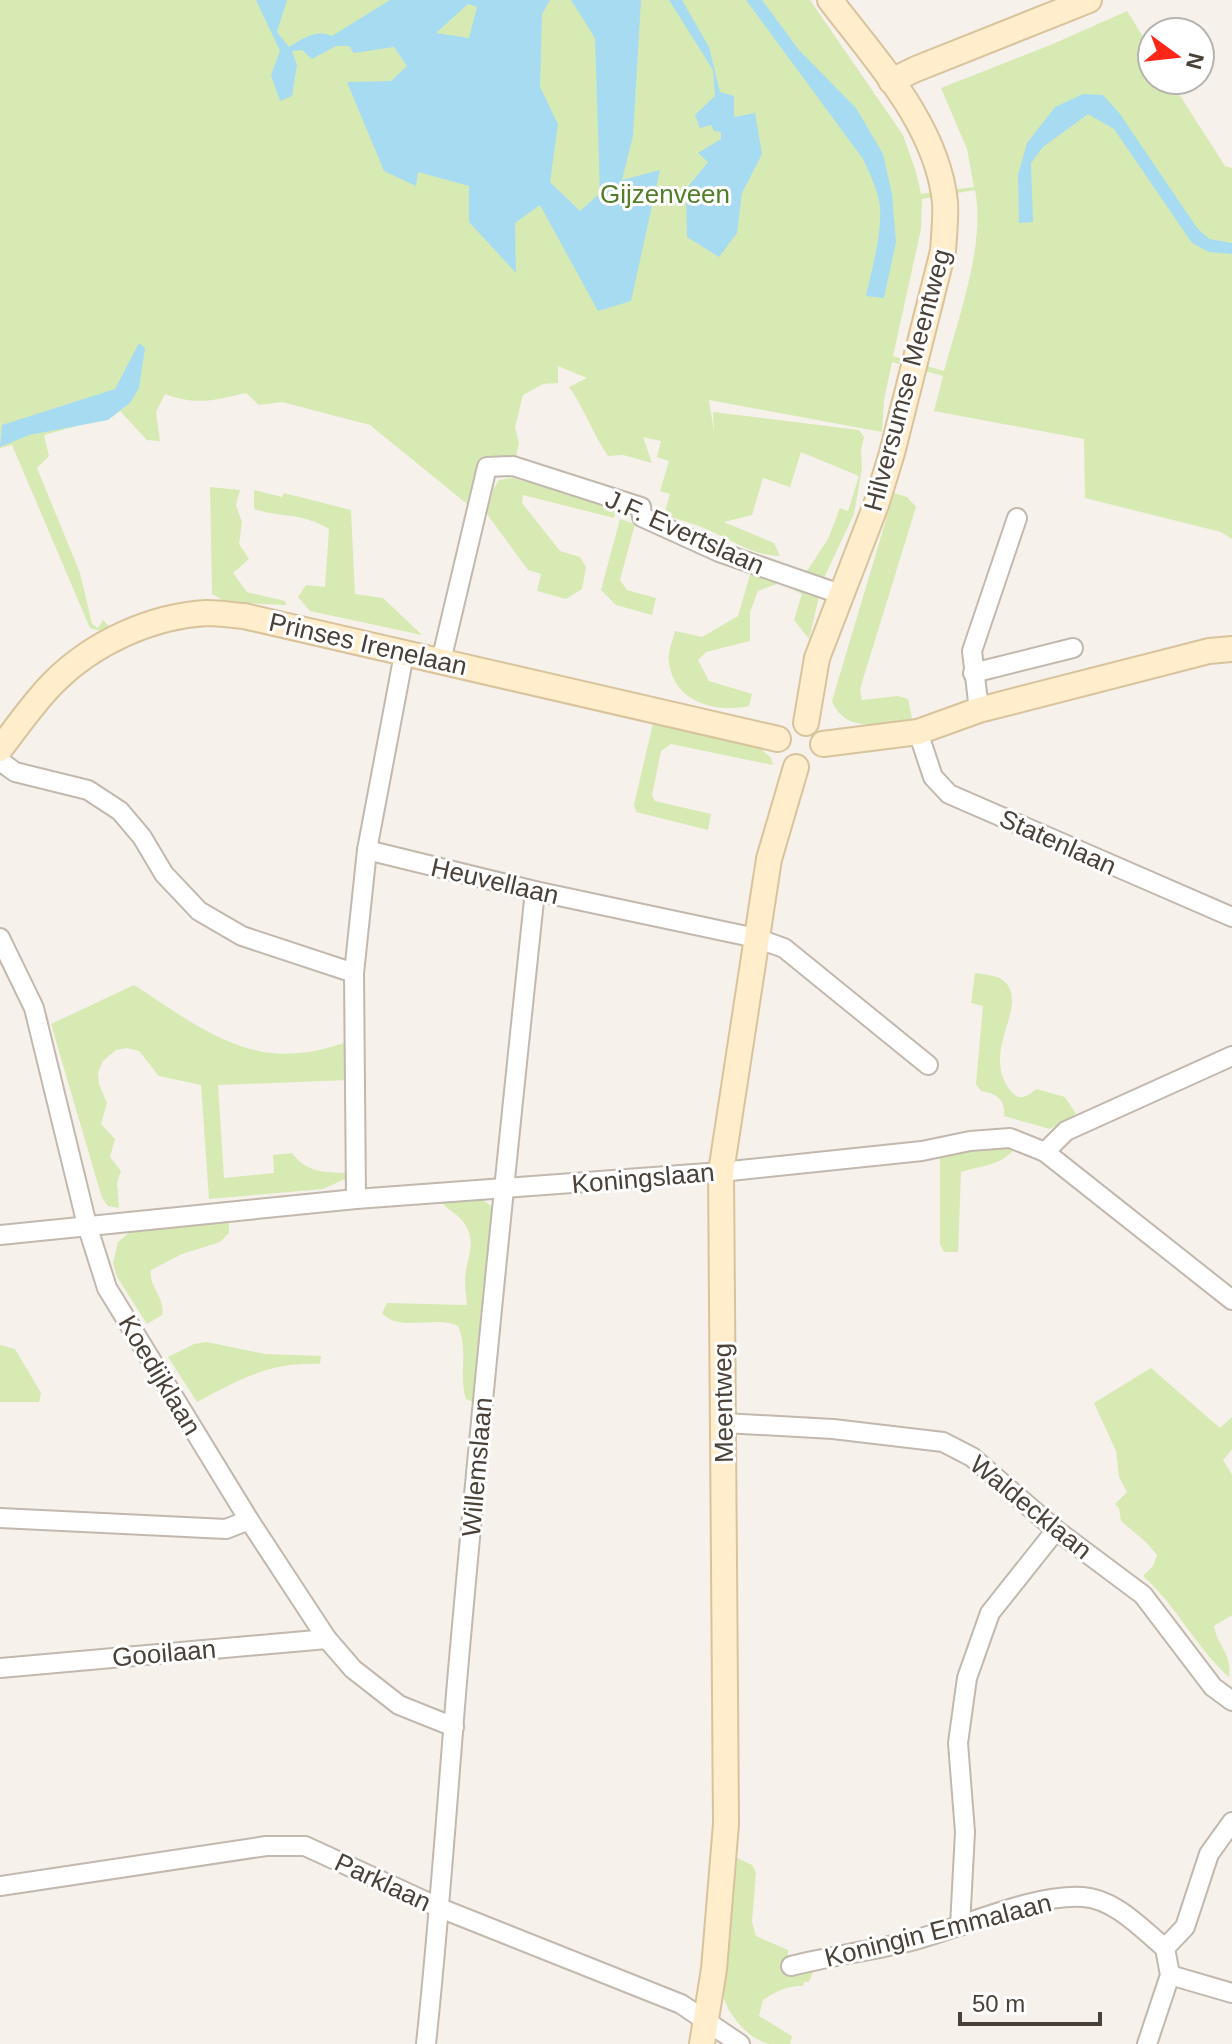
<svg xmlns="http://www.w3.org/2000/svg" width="1232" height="2044" font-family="Helvetica,sans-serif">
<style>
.green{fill:#d7eab3;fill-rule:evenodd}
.water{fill:#a7dbf2;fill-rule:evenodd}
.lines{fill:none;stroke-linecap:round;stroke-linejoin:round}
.street-casing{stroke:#c2b8ad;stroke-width:22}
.secondary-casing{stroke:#d9c39c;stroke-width:28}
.street{stroke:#fff;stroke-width:18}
.secondary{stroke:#ffedcb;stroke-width:24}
.labels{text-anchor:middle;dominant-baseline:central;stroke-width:6;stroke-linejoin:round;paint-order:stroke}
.park-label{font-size:26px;fill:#527e29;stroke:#fff}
.street-label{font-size:26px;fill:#4a4138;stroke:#fff}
</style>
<rect width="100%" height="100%" fill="#f6f1eb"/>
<g class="green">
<path d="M0,0H810L903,135L916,172L921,194L974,187L967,149L941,88L1053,44L1127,11L1152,51V80H1170L1225,166L1232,168V539L1221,532L1085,498L1084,439L934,411L943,376L892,362L884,400L882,432L709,400L714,432L713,412L859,430L864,437L861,450L862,468L854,514L823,580L809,639L794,620L802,594L779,583L758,591L750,612V641L706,652L698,660L709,681L752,694L749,706C716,713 674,703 669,662C667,653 673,640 675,631L702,637L738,616L754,561L805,574L828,539L840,508L848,511L859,476L801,452L790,487L763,478L752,515L724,522L774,543L780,556C756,556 734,542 713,532C698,525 680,520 664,515L670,494L660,491L669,461L657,457L661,441L643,437L652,463L623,455L608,456C593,434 584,408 569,387L587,378L558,366V383L543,384L523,395L515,427L519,443L515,461L479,469L467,504L370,425L282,402L259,405L246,393C215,400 197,406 165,394L156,412L160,441L147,440L120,411L130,403L118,402L77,426L44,435L49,456L37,468L80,573L92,624L98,628L103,620L110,627L104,632L90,628L12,445L0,448ZM975,190C986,242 958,320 944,371L893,356L921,229L922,199Z"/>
<path d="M512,478L617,507L614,518L523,495L522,503L560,551L580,557L586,567L582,589L566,599L537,591L541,574L528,570L487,514L493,490L499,480Z"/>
<path d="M210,487L240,490L236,505L242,522L239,544L249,559L233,573L247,592L285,601L286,605L226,602L212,594Z"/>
<path d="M254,490L282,497L284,493L351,510L355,594L383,598L422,635L310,611L298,597L306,585L325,587L329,529C301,512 282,518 254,509Z"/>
<path d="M894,493L907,497L916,507L860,689L862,700L898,696L908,699L912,718C884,725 845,734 832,701Z"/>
<path d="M620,519L635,524L620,580L627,590L656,598L652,615L616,605L601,590Z"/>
<path d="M653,723L758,746L771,758L773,765L671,744L661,751L652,795L655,801L711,814L708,830L636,812L634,805Z"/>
<path d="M975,973C987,975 1003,975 1009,987C1023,1014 982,1053 1010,1090C1019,1102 1027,1097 1036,1089L1065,1097L1076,1114L1050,1129L1004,1116C1006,1099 995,1093 981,1091L976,1084L983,1006L971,1003Z"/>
<path d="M134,985C184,1017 236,1060 299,1053C316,1052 333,1046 349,1042V1080L218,1085L224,1178L274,1173L273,1155L292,1153C307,1173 323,1172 346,1173L345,1179L323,1189L209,1199L201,1085L159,1076L139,1051L127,1048L116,1050L103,1061L98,1073L99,1084L107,1103L101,1124L115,1139L110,1157L121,1171L117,1183L119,1208L108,1206L102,1198L51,1024Z"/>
<path d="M1016,1145C1005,1166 982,1165 961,1172L958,1252H944L940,1244V1153Z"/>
<path d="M473,1199L483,1200L491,1206L494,1219L477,1404L466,1399C458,1374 469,1352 458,1326C437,1315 399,1333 382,1313L387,1303L467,1305C466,1296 465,1287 465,1279C466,1259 478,1242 464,1223C458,1214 448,1210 441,1202Z"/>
<path d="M229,1222V1233L220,1242L182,1254L151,1270C148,1287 166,1298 162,1315L147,1324L117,1277L113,1263L118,1242L131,1231Z"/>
<path d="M207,1342L265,1354L321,1356L320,1364C269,1362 241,1379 197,1402L168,1357L194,1344Z"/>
<path d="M0,1345L15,1349L41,1393L39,1402H0Z"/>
<path d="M1151,1368L1220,1428L1232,1417V1449L1223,1460L1232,1475V1615L1214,1626C1218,1648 1232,1652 1229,1677C1196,1648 1177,1606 1143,1576L1153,1566L1157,1555L1146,1542L1121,1521L1119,1508L1115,1504L1127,1492L1119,1477L1116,1451L1094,1403Z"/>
<path d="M735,1857L752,1865L756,1872L752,1922L756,1936L788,1950V1969L816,1965L809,1982H804L803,1986C787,1985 775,1992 763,2000L759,2016L792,2036L790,2044C784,2044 776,2044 770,2044C749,2040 729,2016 723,1996Z"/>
</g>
<g class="water">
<path d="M256,0H287L277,32L289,47C304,38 315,29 332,36L390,0H550L542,14L540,87L558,124L550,182L580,211L600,193L595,38L571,0H641L633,136L622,180L660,170L631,301L598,311L540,205L515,223L516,273L469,222V186L418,172L416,186L384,171L347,82L391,81L407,66L394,47L354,53L349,46H336L312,59L302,50L292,51L297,65L292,96L280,101L271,75L280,51ZM468,4L477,7L469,38L436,33Z"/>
<path d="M669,0H682L709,47L720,92L734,96V117L755,113L762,154L742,193L737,233L719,257L687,237L686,189L708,162L698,153L721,139V132L714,131L711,125L700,128L695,115L715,96L713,70Z"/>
<path d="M746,0H762L799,50L856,108L883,154L892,194L896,242L884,298L866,296C872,267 882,236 880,207C878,190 870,174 863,159Z"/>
<path d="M1083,94L1103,95L1120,114L1197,228L1209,239L1232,243V254L1209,252L1192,243L1114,129L1088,114L1043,147L1031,163L1033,222L1019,223L1018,175L1027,143L1055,107Z"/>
<path d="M139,343L145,348L139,388L130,403L108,420L29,435L0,447L2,425L115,389Z"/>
</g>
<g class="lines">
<g class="street-casing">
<g id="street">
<path d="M441,661L487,467L513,466L641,507L642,517L719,552L843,595"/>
<path d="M973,673L1073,648"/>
<path d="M979,710L972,651L1017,518"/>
<path d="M918,732L933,777L949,794L1232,917"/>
<path d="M0,761L15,772L88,790L120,811L142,837L164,874L199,911L242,936L354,973"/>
<path d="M367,850L404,654"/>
<path d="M0,938L34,1008L87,1225L107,1288L249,1520L327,1639L353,1669L399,1705L454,1727"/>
<path d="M1045,1152L1066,1131L1232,1056"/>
<path d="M356,1199L354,973L367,850L535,891L756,938L784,948L928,1065"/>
<path d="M0,1235L356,1199L721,1172L922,1151L970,1141L1010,1138L1045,1152L1232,1300"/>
<path d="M724,1423L833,1429L943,1442L972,1457L1056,1530L1143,1595L1213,1687L1232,1701"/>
<path d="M0,1518L226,1529L249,1520"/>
<path d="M0,1668L327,1639"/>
<path d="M0,1886L266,1846H305L440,1908L681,2004L740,2044"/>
<path d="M960,1926L965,1832L958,1743L967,1678L990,1613L1056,1530"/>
<path d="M1165,1948L1185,1927L1209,1854L1232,1822"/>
<path d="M791,1966C830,1956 871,1951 911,1941C962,1928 1031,1894 1083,1897C1115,1899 1142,1929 1165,1948"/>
<path d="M1170,1975L1232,1993"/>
<path d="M426,2044C439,1923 447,1803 457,1682C480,1418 507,1155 535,891"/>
<path d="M1147,2044L1170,1975L1165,1948"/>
</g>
</g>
<g class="secondary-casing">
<g id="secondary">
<path d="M891,81L916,69L1089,0"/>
<path d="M806,723L817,658L876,505L892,453L943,251C944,235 946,218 945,202C937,125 875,59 830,0"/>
<path d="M823,744L918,732L979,710L1209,651L1232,649"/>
<path d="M0,749C17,727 34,702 54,682C93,643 151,616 207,613C219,613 232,615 244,616L778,739"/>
<path d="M702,2044L714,1969L726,1824L721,1172L769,859L796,767"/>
</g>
</g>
<use href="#street" class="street"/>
<use href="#secondary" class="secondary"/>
</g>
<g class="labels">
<g class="park-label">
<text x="665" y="194">Gijzenveen</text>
</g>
<g class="street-label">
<text transform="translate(907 380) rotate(-75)">Hilversumse Meentweg</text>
<text transform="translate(685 532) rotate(24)">J.F. Evertslaan</text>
<text transform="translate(368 644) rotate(13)">Prinses Irenelaan</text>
<text transform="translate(1058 842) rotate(24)">Statenlaan</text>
<text transform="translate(495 881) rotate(13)">Heuvellaan</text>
<text transform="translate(643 1178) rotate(-5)">Koningslaan</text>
<text transform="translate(160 1375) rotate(59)">Koedijklaan</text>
<text transform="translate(723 1403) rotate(-91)">Meentweg</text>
<text transform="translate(477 1467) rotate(-85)">Willemslaan</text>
<text transform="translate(1031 1507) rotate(39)">Waldecklaan</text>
<text transform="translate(164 1653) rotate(-5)">Gooilaan</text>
<text transform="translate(383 1882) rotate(25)">Parklaan</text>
<text transform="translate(938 1930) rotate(-14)">Koningin Emmalaan</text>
</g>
</g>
<g transform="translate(1176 56) rotate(105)"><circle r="38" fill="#ffffff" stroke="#b7b3af" stroke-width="2"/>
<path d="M0-6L14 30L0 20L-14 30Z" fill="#fe2519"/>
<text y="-12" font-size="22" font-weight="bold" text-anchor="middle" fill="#4a4138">N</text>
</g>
<path d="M960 2012v12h140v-12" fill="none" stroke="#4a4138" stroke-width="4"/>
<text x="972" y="2012" font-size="24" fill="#4a4138" stroke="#ffffff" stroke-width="6" paint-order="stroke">50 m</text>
</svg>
